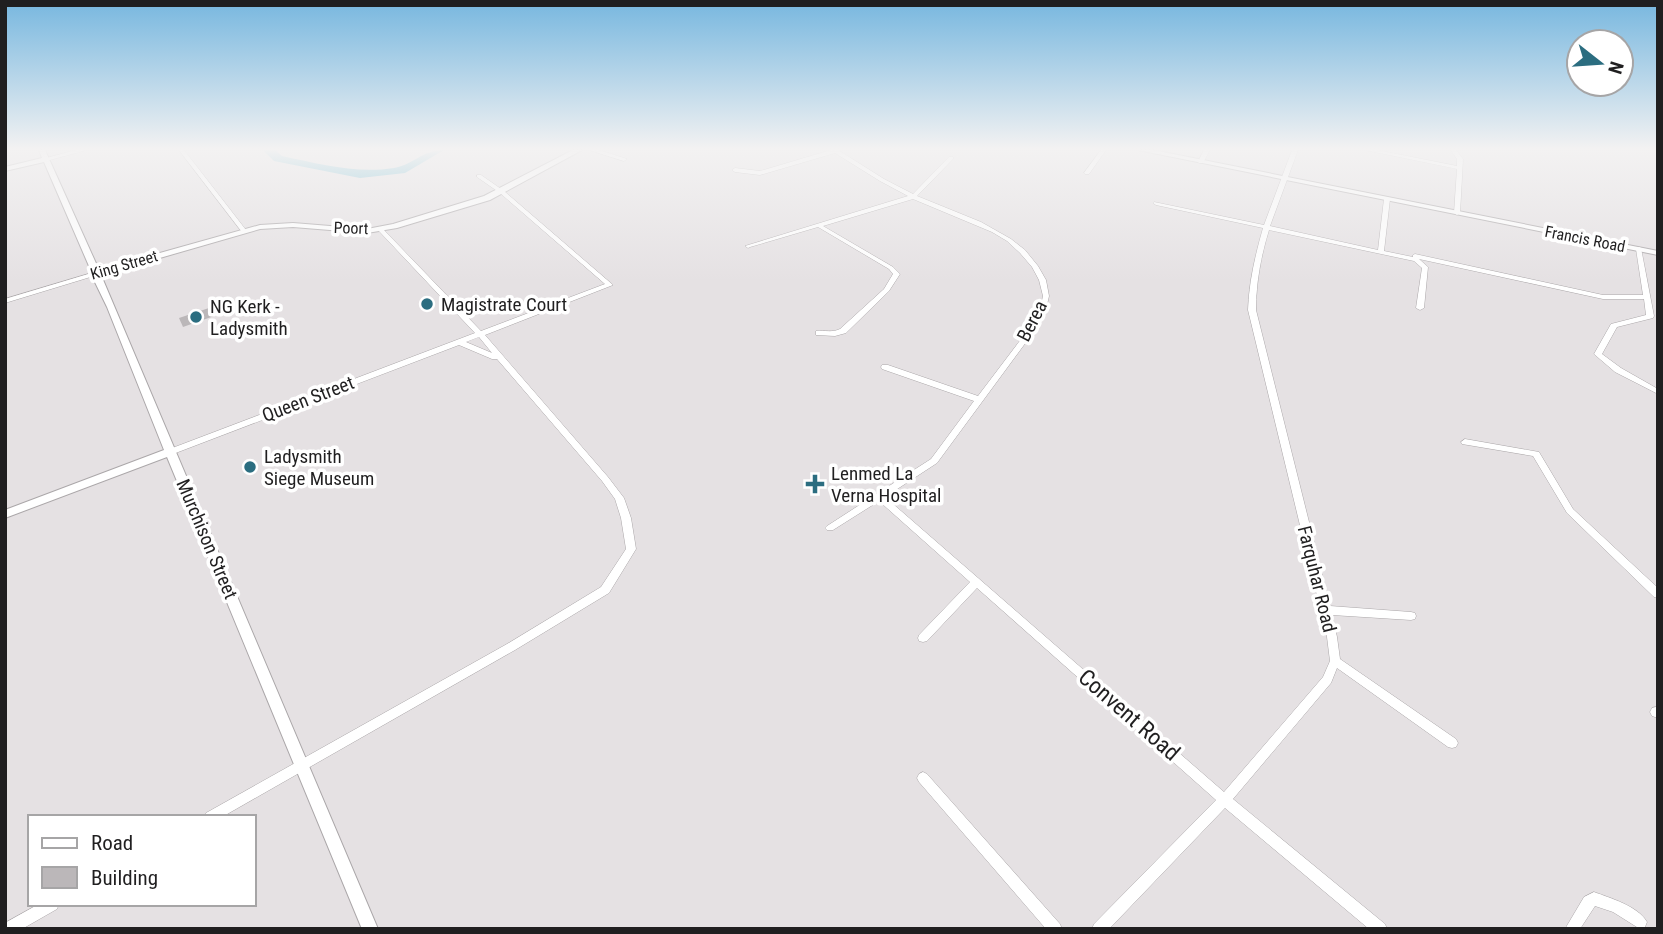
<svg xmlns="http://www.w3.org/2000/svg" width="1663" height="934" font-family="'Roboto Condensed',sans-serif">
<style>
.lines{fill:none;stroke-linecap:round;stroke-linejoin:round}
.river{fill:#6fbbd1;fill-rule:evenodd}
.building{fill:#bbb7b9}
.minor-casing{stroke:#aba7a9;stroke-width:1}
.tertiary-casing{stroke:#aba7a9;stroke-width:2}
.minor{fill:#fff;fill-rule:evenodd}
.tertiary{fill:#fff;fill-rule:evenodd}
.poi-dot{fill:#2b6d80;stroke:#fff;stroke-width:2.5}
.labels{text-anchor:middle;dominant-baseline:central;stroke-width:7;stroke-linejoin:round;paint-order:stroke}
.far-street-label{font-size:16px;fill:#201f20;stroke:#fff}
.poi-label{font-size:19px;fill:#201f20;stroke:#fff;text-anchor:start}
.street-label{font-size:19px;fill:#201f20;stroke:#fff}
.near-street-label{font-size:23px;fill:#201f20;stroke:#fff}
</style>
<rect width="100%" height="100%" fill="#e5e1e3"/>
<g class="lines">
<path class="river" d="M263,150H275L282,156C320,164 356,174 394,168C413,165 422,150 444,150L405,173L360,178L274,161Z"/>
</g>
<path class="building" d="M212,307L217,315L183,327L179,318Z"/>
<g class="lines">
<g class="minor-casing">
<g id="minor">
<path d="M76,150H87L46,161L43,159Z"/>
<path d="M179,150H184L246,230V232H242Z"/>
<path d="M589,150H599L627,159L624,161Z"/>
<path d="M831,150H838L884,179L913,194L949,157H953V159L917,196L981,222L1011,239L1025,250L1038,266L1046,280L1049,296L1046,309L1035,330L937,463L885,497L1224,792L1323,677L1330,661L1327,637L1248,310C1249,282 1255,256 1263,228L1156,205L1153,203L1154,202L1264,225L1292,150H1298L1270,226L1378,250L1384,199L1387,197L1390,199L1384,251L1413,257V255L1415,254L1603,295H1643L1636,249L1639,247L1641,248L1654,316L1653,318L1617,327L1602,354L1621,368L1658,389V394L1615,372L1594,354L1611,324L1646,315L1644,299H1603L1419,259L1428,267L1424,308L1420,310L1416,308L1422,268L1414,261L1269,230C1261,256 1256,282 1256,310L1330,606L1411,612L1415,613L1416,616L1415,619L1411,620L1332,615L1337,637L1340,659L1456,739L1458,743L1456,747L1452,748L1448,747L1337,668L1331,683L1233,799L1385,924L1387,929H1369L1225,808L1109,929H1092L1094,924L1216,800L977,588L927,641L923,642L919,641L918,638L919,635L970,582L879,501L833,530H827L825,528L827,526L931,459L974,401L882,369L881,367L882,365H888L978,396L1028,330L1041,305L1043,296L1039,280L1032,267L1020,253L1007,241L992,232L913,199L823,226L893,267L900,274L889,291L846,333L835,336L816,335V331C825,330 832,333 840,329L884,289L893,274L889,269L818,227L750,247L748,248L745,246L908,196L880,181L835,153L760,175L735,172L732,170L735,168L760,171Z"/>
<path d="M1101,150H1106L1089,174H1085L1084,173Z"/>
<path d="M1204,150H1210L1203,163H1199L1198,162Z"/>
<path d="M1365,150H1377L1457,166V159L1451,150H1456L1463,159L1460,213L1457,215L1454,213L1457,169Z"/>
<path d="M477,175H481L504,191L613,285L485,335L608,477L624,498L631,518L636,549L609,593L515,650L222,817H204L206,813L507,644L601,587L626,549L621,518L615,499L602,481L497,359H492L459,345L173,454H167L166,452L167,450L475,333L378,230V228H382L481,331L605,284L500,193L477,177ZM479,337L492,353L466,342Z"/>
<path d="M95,272L98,274L97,275L5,303V299Z"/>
<path d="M1465,439L1539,452L1573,509L1658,588V598L1654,597L1567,513L1533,456L1462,444L1461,442Z"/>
<path d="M1656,707L1658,708V718L1652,716L1650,712L1652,708Z"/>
<path d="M923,772L927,774L1060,924L1062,929H1046L919,782L917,778L919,774Z"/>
<path d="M1594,892C1610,898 1638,906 1647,922L1645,927L1640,929L1613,912L1595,906L1580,929H1565L1584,897Z"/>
<path d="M39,904H59L57,909L22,929H5V923Z"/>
</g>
</g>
<g class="tertiary-casing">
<g id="tertiary">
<path d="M39,150H45L99,270L260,225L293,223L367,229L393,224L484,196L573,150H582L490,200L397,228L367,233L293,227L260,229L101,275L378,929H362L167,457L5,518V510L164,450L107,307L91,274L92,273L44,162L5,171V167L42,158Z"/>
<path d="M1138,150H1153L1658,251V255Z"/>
</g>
</g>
<use href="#minor" class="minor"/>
<use href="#tertiary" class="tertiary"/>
</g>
<linearGradient id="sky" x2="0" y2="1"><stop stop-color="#77b7df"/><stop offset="0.53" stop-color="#f3f2f2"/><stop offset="1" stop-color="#f3f2f2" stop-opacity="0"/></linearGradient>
<rect width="1663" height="281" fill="url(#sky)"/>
<g class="poi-dot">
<circle cx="427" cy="304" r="7"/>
<circle cx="196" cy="317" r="7"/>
<circle cx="250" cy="467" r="7"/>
<path d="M811.5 473.5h7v7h7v7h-7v7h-7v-7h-7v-7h7z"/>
</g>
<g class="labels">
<g class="far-street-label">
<text transform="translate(351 228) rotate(2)">Poort</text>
<text transform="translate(1585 239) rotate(11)">Francis Road</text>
<text transform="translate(124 265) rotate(-16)">King Street</text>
</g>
<g class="poi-label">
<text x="441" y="304">Magistrate Court</text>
<text x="210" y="306">NG Kerk -<tspan x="210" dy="22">Ladysmith</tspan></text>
<text x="264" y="456">Ladysmith<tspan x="264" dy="22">Siege Museum</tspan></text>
<text x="831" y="473">Lenmed La<tspan x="831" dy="22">Verna Hospital</tspan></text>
</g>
<g class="street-label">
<text transform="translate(1032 321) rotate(-63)">Berea</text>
<text transform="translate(308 399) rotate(-21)">Queen Street</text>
<text transform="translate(207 539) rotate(67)">Murchison Street</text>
<text transform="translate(1317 579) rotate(76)">Farquhar Road</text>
</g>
<g class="near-street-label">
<text transform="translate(1129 715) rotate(41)">Convent Road</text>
</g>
</g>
<rect width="1663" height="934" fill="none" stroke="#201f20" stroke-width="14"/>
<rect x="28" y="815" width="228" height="91" fill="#ffffff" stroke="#a6a5a6" stroke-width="2"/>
<rect x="42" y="838" width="35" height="10" fill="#ffffff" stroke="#a6a5a6" stroke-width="2"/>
<text x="91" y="850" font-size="21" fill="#201f20">Road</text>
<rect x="42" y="867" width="35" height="21" fill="#bbb7b9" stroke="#a6a5a6" stroke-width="2"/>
<text x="91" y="885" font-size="21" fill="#201f20">Building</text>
<g transform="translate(1600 63) rotate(107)"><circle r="33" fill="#ffffff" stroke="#a6a5a6" stroke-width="2"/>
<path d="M0-5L12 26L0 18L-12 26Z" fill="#2b6d80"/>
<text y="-10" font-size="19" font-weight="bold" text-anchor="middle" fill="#201f20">N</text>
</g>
</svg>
